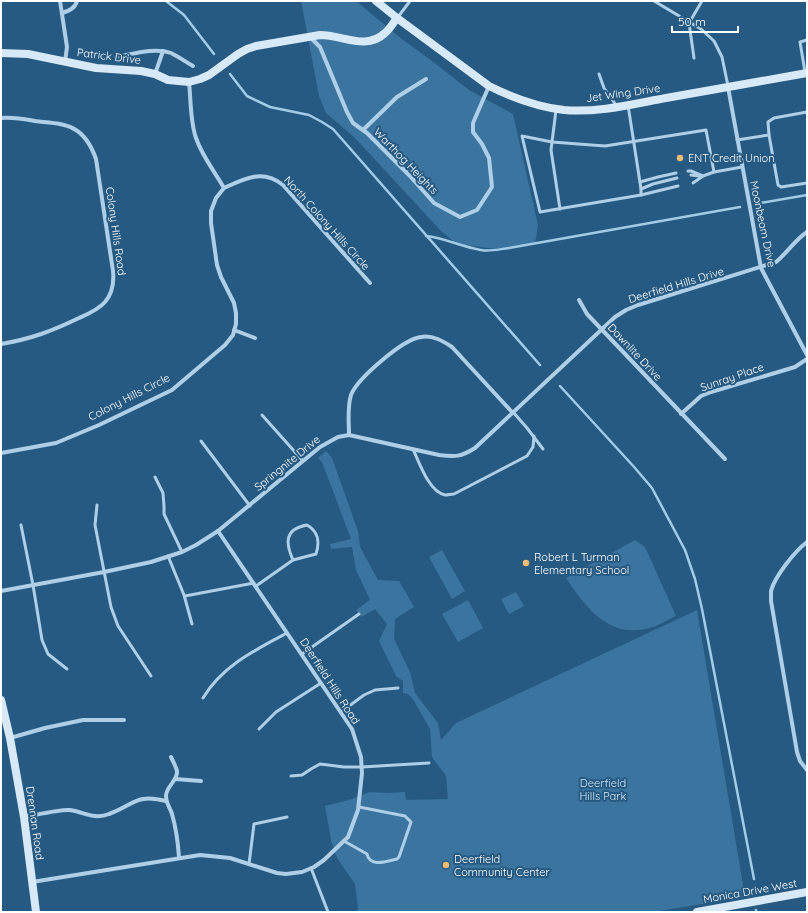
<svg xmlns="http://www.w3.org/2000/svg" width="808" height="913" font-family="Quicksand,sans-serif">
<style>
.green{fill:#3a749f}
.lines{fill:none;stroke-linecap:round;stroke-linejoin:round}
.stream{stroke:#a2cbe7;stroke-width:2.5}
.lane{stroke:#aecfe7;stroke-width:3}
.street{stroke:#aecfe7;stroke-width:4}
.secondary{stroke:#d7e9f6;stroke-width:8}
.poi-dot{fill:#f0bb73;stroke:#265a82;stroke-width:1.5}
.labels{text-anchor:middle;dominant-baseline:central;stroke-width:4;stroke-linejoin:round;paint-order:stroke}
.street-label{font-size:11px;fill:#fff;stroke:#265a82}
.poi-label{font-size:11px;fill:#fff;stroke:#265a82;text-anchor:start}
.park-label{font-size:11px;fill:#d1e6f5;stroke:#265a82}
</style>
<rect width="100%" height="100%" fill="#265a82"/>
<g class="green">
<path d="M301,1H356L398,36L436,64L469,90L513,114L538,225L535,244L496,249L457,244L441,231L355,138L326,113L319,96Z"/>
<path d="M326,451L332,458L358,531L360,547L378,580L399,581L414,607L395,619L394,639L410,672L415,693L438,723L441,740L456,723L697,610L745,897L653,912H356L358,908L355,884L337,858L331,840L325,806L352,799L370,792L387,793L405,792L406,800L448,799L446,776L432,757L430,729L413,699L408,694L403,693V681L396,676L379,641L387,624L375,609L361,617L356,610L370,600L356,570L352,547L331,549L330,544L351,539L322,462L318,458Z"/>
<path d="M635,540L645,547L676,616C669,619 663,623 656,626C612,642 588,611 566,578Z"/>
<path d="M442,550L465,591L452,599L429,557Z"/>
<path d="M516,592L524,606L509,614L501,599Z"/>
<path d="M468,600L483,628L458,642L442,614Z"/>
</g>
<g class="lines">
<g class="stream">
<path d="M166,1L184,15L214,54"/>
<path d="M230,74L247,96L270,107L309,115L322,122L333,129L540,365"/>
<path d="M760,203L807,195"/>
<path d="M426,236C445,238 462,247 481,250C489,252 500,249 509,248L740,207"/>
<path d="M560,386L635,468L652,488L685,550L695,579L702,609L754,879"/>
<path d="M756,910V912"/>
</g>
<g class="lane">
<path d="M654,1L701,29L714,41L722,57L728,86"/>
<path d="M398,17L410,1"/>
<path d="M694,58L689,23L702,1"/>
<path d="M805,72L800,42L807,40"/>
<path d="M599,74L604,88L616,105"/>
<path d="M628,105L641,189"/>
<path d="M556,110L551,150L560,209"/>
<path d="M769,135L778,185L781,187L807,183"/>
<path d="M737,140L769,135L768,122L774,118L807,112"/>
<path d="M688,171H691L703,176"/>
<path d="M714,172L742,167"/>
<path d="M691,175L699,176"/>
<path d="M640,182L658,177L676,173"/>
<path d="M678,186L641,195L540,212L522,136L552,142L605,146L706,130L714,172L703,176L693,183"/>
<path d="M641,195V189L653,184L677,178"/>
<path d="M513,412L527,428L543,449"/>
<path d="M262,415L303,461"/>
<path d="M201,441L250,506"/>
<path d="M413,449C419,462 429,492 445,495C448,495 451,494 454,494L527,456L533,447L534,436"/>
<path d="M155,477L163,493L164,506V514L182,552"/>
<path d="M97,505L95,525L111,607L118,626L151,676"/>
<path d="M21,525L33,585L42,640L48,654L67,669"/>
<path d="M168,556L184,595L192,624"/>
<path d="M256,586L293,560L316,554C320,542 318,531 307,525C285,529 285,542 293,560"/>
<path d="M185,596L254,583"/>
<path d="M302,654L359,614"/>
<path d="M203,698C222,666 255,650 287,633"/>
<path d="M341,712L364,695L375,690L398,688"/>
<path d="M259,729L276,712L321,683"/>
<path d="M291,776L302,775L311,769L320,764L344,767H362L429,763"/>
<path d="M344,841L367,854C370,868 387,861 397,859L399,857L411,822L405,816L359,807"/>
<path d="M249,864L254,824L287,817"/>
<path d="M311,868L328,912"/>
</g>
<g class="street">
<path d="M60,1L67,47L65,62"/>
<path d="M62,13C68,11 75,9 77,1"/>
<path d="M310,37L320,47L347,112L353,123L367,133L410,176L434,203L460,217L477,210L492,187L489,158L482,144L473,132V123L489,86"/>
<path d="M116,57C133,54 155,47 171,53C179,57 186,62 193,66"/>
<path d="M155,74L163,51"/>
<path d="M728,87L761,268L807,355"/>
<path d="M1,118C12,117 24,119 35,121C67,124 84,125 96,159L113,271C114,282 113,293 105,302C98,310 88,314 79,318C52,331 31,339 1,344"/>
<path d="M363,130L397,97L426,79"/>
<path d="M224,188C245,178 263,169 283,185L370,283"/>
<path d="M579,300L587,314L607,335L725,459"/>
<path d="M234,330L255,338"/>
<path d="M681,414L701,396L711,392L795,367L807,359"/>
<path d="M349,435C349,422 347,408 351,395C357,379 403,339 421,337C433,335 443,341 452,347L512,412"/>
<path d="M1,453L56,443L99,425L172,390L225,345L233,335L236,324V313L234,303L221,277L217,265L211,223V211L216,198L224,188C215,172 202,156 196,138C190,121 191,100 189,82"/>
<path d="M807,542C795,551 775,576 771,591C771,594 771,598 771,601L797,752L800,761L807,770"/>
<path d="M1,591L104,572L151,562L182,552L196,545L218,531L320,447L338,437L349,435L439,455C455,457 461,457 475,448L615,317L626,310L638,305L776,262C787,253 795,240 807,232"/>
<path d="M10,738L45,728L83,720H124"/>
<path d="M171,757C173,761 176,767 177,771C178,781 166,786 166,796C166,803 170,808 172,814C176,828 178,843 179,857"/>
<path d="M175,779L201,781"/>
<path d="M24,817C36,815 60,809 70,810C84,812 94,820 109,814C134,805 136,793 166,801"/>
<path d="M32,882L200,855L230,858L277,873L286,874L302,872L314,867L324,860L348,837L358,810L362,773L361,757L352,729L218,531"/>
</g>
<g class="secondary">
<path d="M376,1L397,18L489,86C513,98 537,107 564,110C598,113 633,104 666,98C713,90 760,81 807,73"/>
<path d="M1,53L28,54L96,68L141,71L155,74L168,80L189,82L200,79L209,75L238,54L247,49L256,46L320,35C343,35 366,51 385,33C390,29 393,23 397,18"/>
<path d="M1,700L10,738L24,817L36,912"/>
<path d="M697,912L807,892"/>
</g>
</g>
<g class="poi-dot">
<circle cx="680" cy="158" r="4"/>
<circle cx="526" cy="563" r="4"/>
<circle cx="446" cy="865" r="4"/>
</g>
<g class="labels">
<g class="street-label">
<text transform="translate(109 56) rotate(7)">Patrick Drive</text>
<text transform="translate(623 93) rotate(-8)">Jet Wing Drive</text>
<text transform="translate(406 161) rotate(46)">Warthog Heights</text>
<text transform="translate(327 223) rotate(48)">North Colony Hills Circle</text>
<text transform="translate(763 224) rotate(78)">Moonbeam Drive</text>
<text transform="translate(116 231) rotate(82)">Colony Hills Road</text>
<text transform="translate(676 285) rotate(-17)">Deerfield Hills Drive</text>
<text transform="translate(635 352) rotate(47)">Dawnlite Drive</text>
<text transform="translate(732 377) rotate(-19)">Sunray Place</text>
<text transform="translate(129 397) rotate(-27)">Colony Hills Circle</text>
<text transform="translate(287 463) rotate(-39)">Springnite Drive</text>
<text transform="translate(330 681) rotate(57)">Deerfield Hills Road</text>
<text transform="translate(35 823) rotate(82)">Drennan Road</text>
<text transform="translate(750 891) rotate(-10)">Monica Drive West</text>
</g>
<g class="poi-label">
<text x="688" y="158">ENT Credit Union</text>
<text x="534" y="557">Robert L Turman<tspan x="534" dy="13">Elementary School</tspan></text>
<text x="454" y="859">Deerfield<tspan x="454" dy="13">Community Center</tspan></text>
</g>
<g class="park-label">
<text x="603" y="783">Deerfield<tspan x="603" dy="13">Hills Park</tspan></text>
</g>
</g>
<rect width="808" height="913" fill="none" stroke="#ffffff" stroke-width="4"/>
<path d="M672 26v6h66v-6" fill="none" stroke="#ffffff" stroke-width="2"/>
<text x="678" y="26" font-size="12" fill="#ffffff" stroke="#265a82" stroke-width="3" paint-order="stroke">50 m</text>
</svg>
